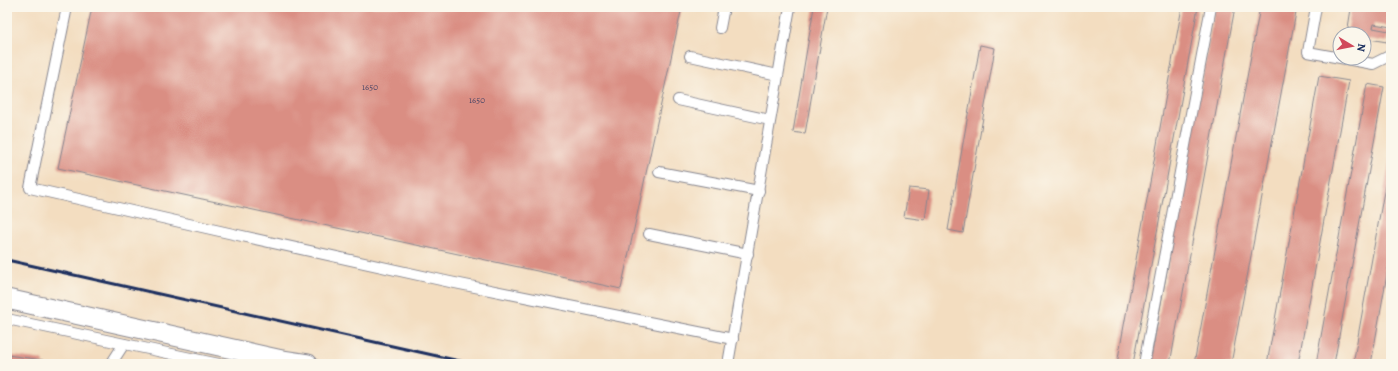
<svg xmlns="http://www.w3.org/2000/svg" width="1398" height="371" font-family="Alegreya,serif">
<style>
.building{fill:#da8e83}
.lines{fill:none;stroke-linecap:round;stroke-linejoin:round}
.lane-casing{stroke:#87868f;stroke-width:12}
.street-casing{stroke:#87868f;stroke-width:21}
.lane{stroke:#fff;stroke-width:10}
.street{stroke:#fff;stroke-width:19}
.rail{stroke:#1b2f5e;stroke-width:3}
.labels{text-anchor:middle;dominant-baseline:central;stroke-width:3;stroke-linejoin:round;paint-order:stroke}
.number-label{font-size:9px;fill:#4b4767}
</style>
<rect width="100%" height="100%" fill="#fbf7ec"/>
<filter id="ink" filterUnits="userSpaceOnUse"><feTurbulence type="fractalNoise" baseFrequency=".025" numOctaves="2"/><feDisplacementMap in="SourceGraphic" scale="8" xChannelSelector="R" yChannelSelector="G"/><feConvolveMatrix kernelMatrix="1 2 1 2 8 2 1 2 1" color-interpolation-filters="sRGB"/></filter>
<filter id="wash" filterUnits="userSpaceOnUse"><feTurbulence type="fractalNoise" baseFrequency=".012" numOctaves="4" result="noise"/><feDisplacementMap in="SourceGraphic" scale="16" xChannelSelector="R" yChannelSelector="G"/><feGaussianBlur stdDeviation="0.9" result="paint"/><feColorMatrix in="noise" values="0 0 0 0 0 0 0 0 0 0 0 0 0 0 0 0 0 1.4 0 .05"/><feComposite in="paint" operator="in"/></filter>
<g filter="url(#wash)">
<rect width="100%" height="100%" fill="#f3ddc0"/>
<g id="blocks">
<g class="building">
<path d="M92,7H682L621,289L58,168Z"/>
<path d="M814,7H827L805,134L793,132Z"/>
<path d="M1182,7H1198L1133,364H1117Z"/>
<path d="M1215,7H1235L1170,364H1150Z"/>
<path d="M1260,7H1297L1231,364H1194Z"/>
<path d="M1357,7H1391V27L1374,24L1373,28L1389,31L1387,42L1369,39L1367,49L1364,48V34H1347L1351,9L1357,10Z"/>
<path d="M980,45L995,48L963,233L948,230Z"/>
<path d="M1319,76L1349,81L1298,364H1267Z"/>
<path d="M1367,84L1384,87L1334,364H1316Z"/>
<path d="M1390,158L1391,252L1371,364H1353Z"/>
<path d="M909,188L929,190L925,220L904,217Z"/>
<path d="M7,355L43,360V364H7Z"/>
</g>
</g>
</g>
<g filter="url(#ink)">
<use href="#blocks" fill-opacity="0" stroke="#87868f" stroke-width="1"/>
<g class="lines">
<g class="lane-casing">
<g id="lane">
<path d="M67,7L30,188L233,234L450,282L733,339"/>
<path d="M1316,7L1308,52L1373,64L1391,55"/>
<path d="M720,28L724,7"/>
<path d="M690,56L778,75"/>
<path d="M678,100L770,120"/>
<path d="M659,172L759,191"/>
<path d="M649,234L748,254"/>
<path d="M7,319L219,364"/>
<path d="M111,364L124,344"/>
<path d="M728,364L790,7"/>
<path d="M1144,364L1211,7"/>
</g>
</g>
<g class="street-casing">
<path id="street" d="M7,299L282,360L308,364"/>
</g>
<use href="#lane" class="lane"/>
<use href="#street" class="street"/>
<path class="rail" d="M7,260L473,364"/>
</g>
</g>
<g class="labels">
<g class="number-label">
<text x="370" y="87">1650</text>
<text x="477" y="100">1650</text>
</g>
</g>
<rect width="1398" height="371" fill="none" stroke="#fbf7ec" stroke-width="24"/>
<g transform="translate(1352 46) rotate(100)"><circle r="19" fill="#fbf7ec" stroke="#a1a7b3"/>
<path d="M0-3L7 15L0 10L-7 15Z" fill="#d1495b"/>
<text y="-6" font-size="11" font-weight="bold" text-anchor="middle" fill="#1b2f5e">N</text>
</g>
</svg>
